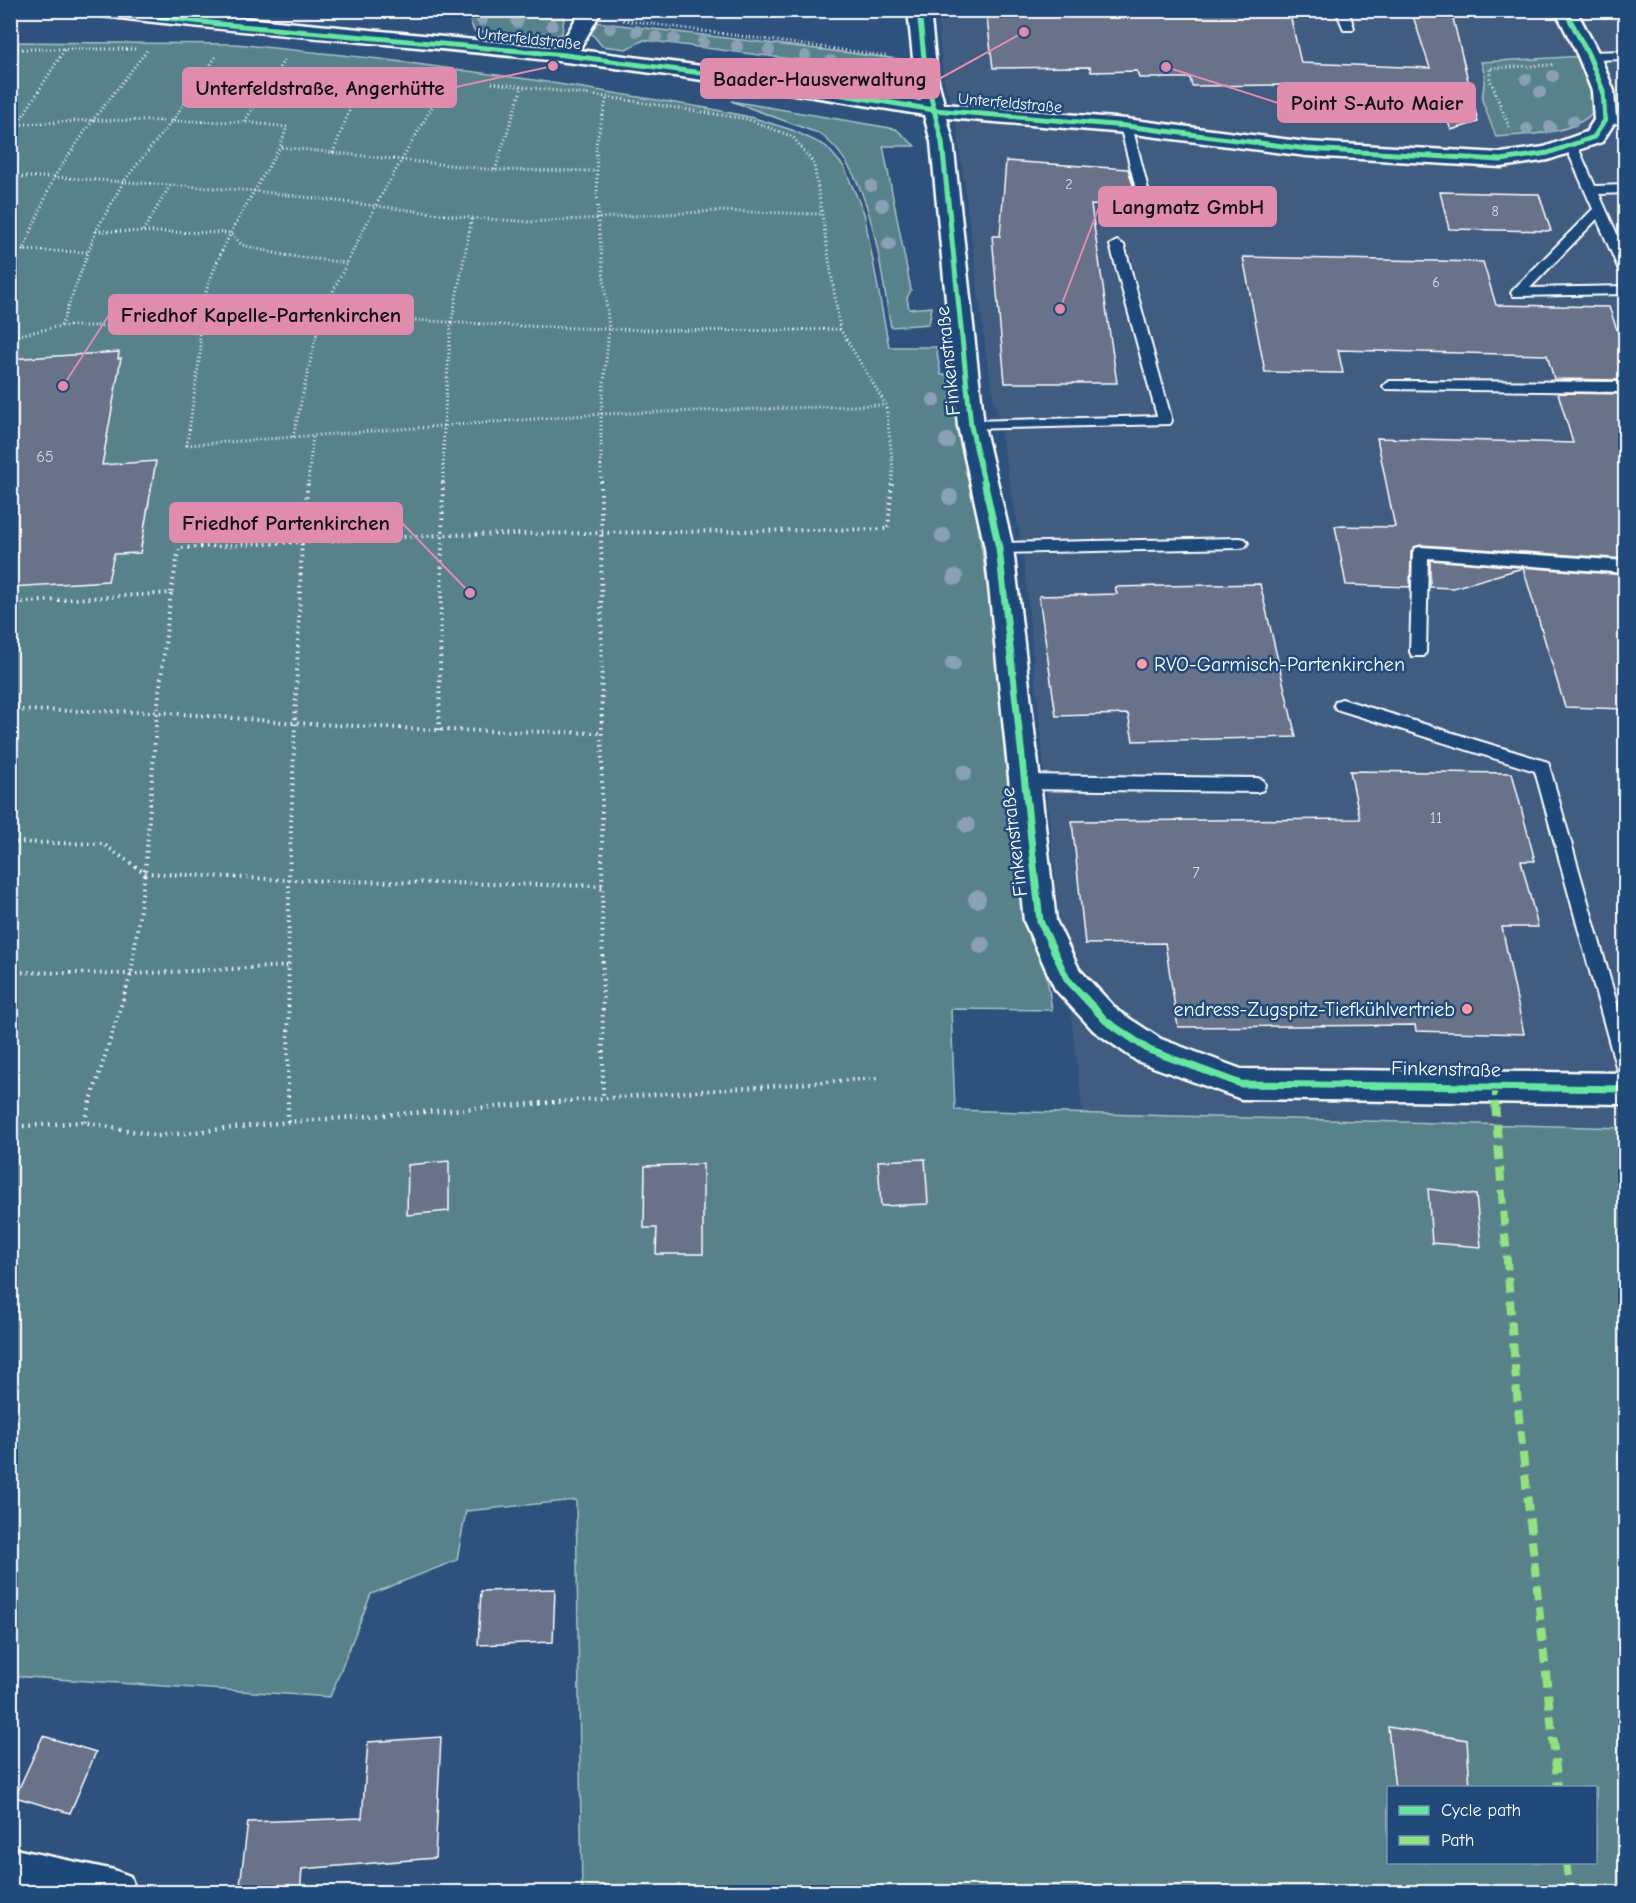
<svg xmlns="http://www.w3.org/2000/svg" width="1636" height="1903" font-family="'Comic Neue',sans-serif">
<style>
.built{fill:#3f5c80}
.green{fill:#58828a;stroke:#acc0c4;stroke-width:1.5;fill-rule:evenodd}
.building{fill:#687288;stroke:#fff;stroke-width:1.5}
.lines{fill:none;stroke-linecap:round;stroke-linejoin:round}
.service-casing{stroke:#fff;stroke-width:4}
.minor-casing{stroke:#fff;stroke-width:5}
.path-far2{stroke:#fff;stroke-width:3;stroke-dasharray:1 3;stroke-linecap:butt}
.path-far1{stroke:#fff;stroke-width:4;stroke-dasharray:1.5 4.5;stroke-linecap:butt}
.path{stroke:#fff;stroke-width:4.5;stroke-dasharray:1.5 5;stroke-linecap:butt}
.service{fill:#1f4a7a;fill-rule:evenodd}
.minor{fill:#1f4a7a;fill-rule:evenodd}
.quiet-far1{stroke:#91e382;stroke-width:5;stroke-dasharray:11 5;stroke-linecap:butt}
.quiet{stroke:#91e382;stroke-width:8;stroke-dasharray:14 8;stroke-linecap:butt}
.cycleway-far1-casing{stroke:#1f4a7a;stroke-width:8}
.cycleway-casing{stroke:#1f4a7a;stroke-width:10}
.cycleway-far1{stroke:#66e7a1;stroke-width:5}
.cycleway{stroke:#66e7a1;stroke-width:7}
.tree{fill:#8aa0b5}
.poi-dot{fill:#ff9aa2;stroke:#1f4a7a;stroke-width:2}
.labels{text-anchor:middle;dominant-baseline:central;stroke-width:5;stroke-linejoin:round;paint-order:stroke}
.far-number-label{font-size:14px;fill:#d9dce1}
.far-street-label{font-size:16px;fill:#fff;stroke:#1f4a7a}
.number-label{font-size:16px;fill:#d9dce1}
.street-label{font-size:20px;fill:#fff;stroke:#1f4a7a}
.poi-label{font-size:20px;fill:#fff;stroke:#1f4a7a;text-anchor:start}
.leader{fill:none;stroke:#e08cad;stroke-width:2}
.callout-dot{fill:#e08cad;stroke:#1f4a7a;stroke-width:2}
.callout{fill:#e08cad;stroke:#e08cad;stroke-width:2}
.callout-label{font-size:21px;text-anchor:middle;font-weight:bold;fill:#111}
</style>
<rect width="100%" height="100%" fill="#2e527d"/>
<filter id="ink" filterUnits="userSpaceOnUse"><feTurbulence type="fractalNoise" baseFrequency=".0167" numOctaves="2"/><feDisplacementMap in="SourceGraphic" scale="12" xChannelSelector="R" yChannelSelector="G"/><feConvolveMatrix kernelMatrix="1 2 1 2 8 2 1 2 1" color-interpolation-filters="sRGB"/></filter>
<g filter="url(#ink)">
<path class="built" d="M937,11H1625V1128L1083,1114L1058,911L1023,552L988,367L957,126L943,75Z"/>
<g class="green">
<path d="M463,11H565L562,34C534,44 502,35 474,31L468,16Z"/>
<path d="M596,22L906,60L907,74L644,40L626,49L602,46L591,33Z"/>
<path d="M10,42L236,44L380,59L534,80L712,109L754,118L792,130L826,146L844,167L864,213L889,347H936L941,375L955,374L1052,1010L951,1009L955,1110L1625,1128V1892H582L576,1500L466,1511L457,1560L371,1594L330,1697L11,1676ZM1388,1788H1596V1862H1388Z"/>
<path d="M1583,56L1596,108C1577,136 1527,134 1496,137L1482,100L1485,76L1481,62Z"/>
<path d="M731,101L896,129L915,146H883L911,290L907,298L909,309L932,307L929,324L891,327C879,266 874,173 820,134Z"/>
</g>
<g class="building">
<path d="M986,10H1289L1301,63L1430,68L1411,10H1451L1478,122L1451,130L1444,111L1352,107L1354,119L1287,116L1283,85L1192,86L1190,78H1139L1137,71L1091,72L1090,67L993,68Z"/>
<path d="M1006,161L1128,169L1133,185L1132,207L1091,205L1117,383H1005L992,236H1000Z"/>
<path d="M1440,192L1539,194L1551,231L1449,229Z"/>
<path d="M1243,257L1483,262L1496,305L1609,307L1626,355V380L1554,379L1547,355L1338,350L1343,373L1265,372Z"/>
<path d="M119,352L118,359L121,358L102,465L156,461L140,553L114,554L108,581L10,587V359Z"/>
<path d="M1558,393L1626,394V559L1421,545L1414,547L1411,552L1410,587L1346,585L1335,526L1395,527L1377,438L1573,443Z"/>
<path d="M1430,560L1626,575V709L1565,707L1523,568L1453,588L1430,587Z"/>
<path d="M1260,584L1296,737L1133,741L1128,714L1056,716L1039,596L1117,594L1115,587Z"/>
<path d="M1350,771L1512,773L1535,861H1521L1538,927H1502L1524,1034L1416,1031L1415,1025L1178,1027L1165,943L1085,944L1072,821L1360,819Z"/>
<path d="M925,1159L928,1204L881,1206L878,1161Z"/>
<path d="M449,1161V1211L407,1215L408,1165Z"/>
<path d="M703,1164V1254H656L657,1228H644L645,1166Z"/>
<path d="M1428,1189L1476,1195L1481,1247L1432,1243Z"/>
<path d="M555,1589L553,1642L478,1645L481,1591Z"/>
<path d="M1388,1727L1467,1740L1470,1788H1395Z"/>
<path d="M43,1736L96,1752L70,1813L15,1797Z"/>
<path d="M441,1737L435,1858L302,1869L300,1893H239L248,1822L362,1818L368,1742Z"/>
</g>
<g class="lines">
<g class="service-casing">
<g id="service">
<path d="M1336,10H1348L1354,28L1352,30H1344Z"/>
<path d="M1626,51V59L1589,60L1583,56L1589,52Z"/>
<path d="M1626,115V123L1605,124L1599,120L1605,116Z"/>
<path d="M1126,122L1132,126L1150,197L1149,200L1144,201L1138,197L1120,126Z"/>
<path d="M1571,141L1577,145L1595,186L1626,185V193L1599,194L1626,254V274L1619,270L1597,219L1530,288L1626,286V294L1513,296L1511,293L1513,290L1593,209L1565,145Z"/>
<path d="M1117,241L1124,245L1172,421L1170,424L966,429L964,426L966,423L971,421L1157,416L1110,245Z"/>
<path d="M1390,381L1626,382V392L1385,389L1383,386Z"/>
<path d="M1240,538L1245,539L1248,543L1245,547L1240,548L999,553L994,552L991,548L994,544L999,543Z"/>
<path d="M1421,547L1626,561V573L1428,558L1426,652L1424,656H1412L1410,652L1413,552L1416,548Z"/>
<path d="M1342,699L1548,762L1626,1035V1078L1619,1076L1617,1070L1535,771L1336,709L1334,705L1336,701Z"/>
<path d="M1023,775L1257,778L1263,780L1265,785L1263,790L1257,792L1023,789L1017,787L1015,782L1017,777Z"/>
</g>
</g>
<g class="minor-casing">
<g id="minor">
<path d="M92,10H159L559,48L581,10H602L579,50L740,71L921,101L915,77L908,10H930L937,77L944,104L1126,119L1307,142L1501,153L1544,147L1586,132L1594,120L1592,91L1578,56L1555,10H1576L1600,56L1614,91L1616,120L1602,142L1548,160L1501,167L1307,156L1126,133L947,118L953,142L984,426L1013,548L1056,921L1079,969L1118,1011L1161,1039L1241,1069L1626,1073V1104L1241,1099L1137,1061L1094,1031L1055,989L1024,921L985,548L958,426L931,142L924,115C805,95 686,76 566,62C412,44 256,35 102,16L95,14Z"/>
<path d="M10,1848L114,1870L130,1876L136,1892H10Z"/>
</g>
</g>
<g class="path-far2">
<path d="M623,20L886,56"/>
<path d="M10,49H135"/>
<path d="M284,60L244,122L287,127L280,147L495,170L596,171"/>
<path d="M492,83L607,97L747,119L793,137L814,164L840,329L886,405L893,468L892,482"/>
<path d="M266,89L353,104"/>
<path d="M19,122L65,49"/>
<path d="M10,125L93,120L244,122"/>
<path d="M1509,127L1490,79V68L1553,65"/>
<path d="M333,153L366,67"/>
<path d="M495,170L522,87"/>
<path d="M10,177H54L256,191L472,218L533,222L716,211L820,214"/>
<path d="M96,231L230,233L242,245L283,255L347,263"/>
<path d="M143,231L171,184"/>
<path d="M10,250L88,252"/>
<path d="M23,251L54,177L93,120L148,49"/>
<path d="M200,303C413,323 626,335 840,329"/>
<path d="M61,326L96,231L124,181L173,120L217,55"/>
<path d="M198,326L201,347L187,445L601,414L885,405"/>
<path d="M10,337L61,326H198C209,259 247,205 280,147"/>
<path d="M293,437L321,315L376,205L449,77"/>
<path d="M308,482L313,436"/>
<path d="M443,482L444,424L451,324L472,218"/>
<path d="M601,482V414L609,329L598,220L596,144L607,97"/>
</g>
<g class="path-far1">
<path d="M601,481L603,1098"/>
<path d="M10,603L171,593L179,548L445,535L888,529L892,481"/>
<path d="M10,710L157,712L296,723L439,730L603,733"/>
<path d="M439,730L443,481"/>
<path d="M10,842L103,844L145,873L289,880L603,886"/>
<path d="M10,972L131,974L290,966"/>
<path d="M90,1103L131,974L145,873L157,712L171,593"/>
<path d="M288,1103L289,880L302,540L308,481"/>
<path d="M540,1103L879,1078"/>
</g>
<g class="path">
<path d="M84,1122L90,1102"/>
<path d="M288,1122V1102"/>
<path d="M10,1127L84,1122L158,1136L288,1122L560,1102"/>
</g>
<use href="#service" class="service"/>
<use href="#minor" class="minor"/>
<path class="quiet-far1" d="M1494,1086L1495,1103"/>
<g class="quiet">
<path d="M1495,1102L1518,1407L1558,1788"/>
<path d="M1566,1862L1570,1892"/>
</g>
<g class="cycleway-far1-casing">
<g id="cycleway-far1">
<path d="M102,10L219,24L565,55L740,78L934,110L1126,126L1307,149L1501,160L1548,153L1594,137L1605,120L1603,91L1589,56L1565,10"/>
<path d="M919,10L926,77L942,142L971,426L984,482"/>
</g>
</g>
<g class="cycleway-casing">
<path id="cycleway" d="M984,481L999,548L1040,921L1067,979L1106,1021L1149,1050L1241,1084L1626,1089"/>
</g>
<use href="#cycleway-far1" class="cycleway-far1"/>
<use href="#cycleway" class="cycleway"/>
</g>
<g class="tree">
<circle cx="482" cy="20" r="6"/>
<circle cx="517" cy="22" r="6"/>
<circle cx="552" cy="25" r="6"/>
<circle cx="610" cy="28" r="6"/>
<circle cx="637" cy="31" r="6"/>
<circle cx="656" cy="37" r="6"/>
<circle cx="674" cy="39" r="6"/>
<circle cx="703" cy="42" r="6"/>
<circle cx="737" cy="46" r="6"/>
<circle cx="769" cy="50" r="6"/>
<circle cx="805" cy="56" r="6"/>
<circle cx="831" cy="61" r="6"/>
<circle cx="864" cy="64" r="6"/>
<circle cx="1553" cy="76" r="6"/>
<circle cx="1526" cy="79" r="6"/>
<circle cx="1540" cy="92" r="6"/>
<circle cx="1573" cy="121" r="6"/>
<circle cx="1550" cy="127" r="6"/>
<circle cx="1527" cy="129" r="6"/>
<circle cx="871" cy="186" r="6"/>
<circle cx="882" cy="205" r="7"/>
<circle cx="889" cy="244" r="7"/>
<circle cx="934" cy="400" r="7"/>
<circle cx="947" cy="441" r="8"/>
<circle cx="950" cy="497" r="8"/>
<circle cx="943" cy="536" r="8"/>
<circle cx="955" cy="577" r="8"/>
<circle cx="953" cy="664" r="8"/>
<circle cx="964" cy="773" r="8"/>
<circle cx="967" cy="825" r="8"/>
<circle cx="977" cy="899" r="9"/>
<circle cx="981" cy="945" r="9"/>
</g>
</g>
<g class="poi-dot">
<circle cx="1142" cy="664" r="6"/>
<circle cx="1467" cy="1009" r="6"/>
</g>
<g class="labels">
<g class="far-number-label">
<text x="1069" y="184">2</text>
<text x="1495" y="211">8</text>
<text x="1436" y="282">6</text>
</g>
<g class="far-street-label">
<text transform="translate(529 39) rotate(6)">Unterfeldstraße</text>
<text transform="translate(1010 103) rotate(5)">Unterfeldstraße</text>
</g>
<g class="number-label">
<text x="45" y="457">65</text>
<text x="1436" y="818">11</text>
<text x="1196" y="873">7</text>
</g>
<g class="street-label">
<text transform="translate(948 361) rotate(-96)">Finkenstraße</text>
<text transform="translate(1014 842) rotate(-97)">Finkenstraße</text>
<text transform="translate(1446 1069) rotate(1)">Finkenstraße</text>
</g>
<g class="poi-label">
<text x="1154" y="664">RVO-Garmisch-Partenkirchen</text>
<text x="1455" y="1009" text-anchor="end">endress-Zugspitz-Tiefkühlvertrieb</text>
</g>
</g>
<path class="leader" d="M1024 32L939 79M553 66L456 87M1166 67L1278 103M1060 309L1099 207M63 386L109 315M470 593L402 523"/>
<g class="callout-dot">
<circle cx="1024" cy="32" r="6"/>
<circle cx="553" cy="66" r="6"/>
<circle cx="1166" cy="67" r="6"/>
<circle cx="1060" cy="309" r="6"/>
<circle cx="63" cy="386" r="6"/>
<circle cx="470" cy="593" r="6"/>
</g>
<g class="callout">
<rect x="701" y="59" width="238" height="39" rx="6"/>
<rect x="183" y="68" width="273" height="39" rx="6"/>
<rect x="1278" y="83" width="197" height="39" rx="6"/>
<rect x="1099" y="187" width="177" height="39" rx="6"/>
<rect x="109" y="295" width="304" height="39" rx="6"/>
<rect x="170" y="503" width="232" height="39" rx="6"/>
</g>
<g class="callout-label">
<text x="820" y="86">Baader-Hausverwaltung</text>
<text x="320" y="95">Unterfeldstraße, Angerhütte</text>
<text x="1377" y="110">Point S-Auto Maier</text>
<text x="1188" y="214">Langmatz GmbH</text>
<text x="261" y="322">Friedhof Kapelle-Partenkirchen</text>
<text x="286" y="530">Friedhof Partenkirchen</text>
</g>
<rect width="1636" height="1903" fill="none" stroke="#1f4a7a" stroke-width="36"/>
<rect x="18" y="18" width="1600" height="1867" fill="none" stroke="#fff" stroke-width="2" filter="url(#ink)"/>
<rect x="1387" y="1786" width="210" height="78" fill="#1f4a7a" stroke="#7992af" stroke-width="1.5"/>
<rect x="1399" y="1806" width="30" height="9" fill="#66e7a1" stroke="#7992af" stroke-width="1.5"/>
<text x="1441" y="1816" font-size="18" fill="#ffffff">Cycle path</text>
<rect x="1399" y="1836" width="30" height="9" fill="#91e382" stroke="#7992af" stroke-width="1.5"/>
<text x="1441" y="1846" font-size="18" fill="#ffffff">Path</text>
</svg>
